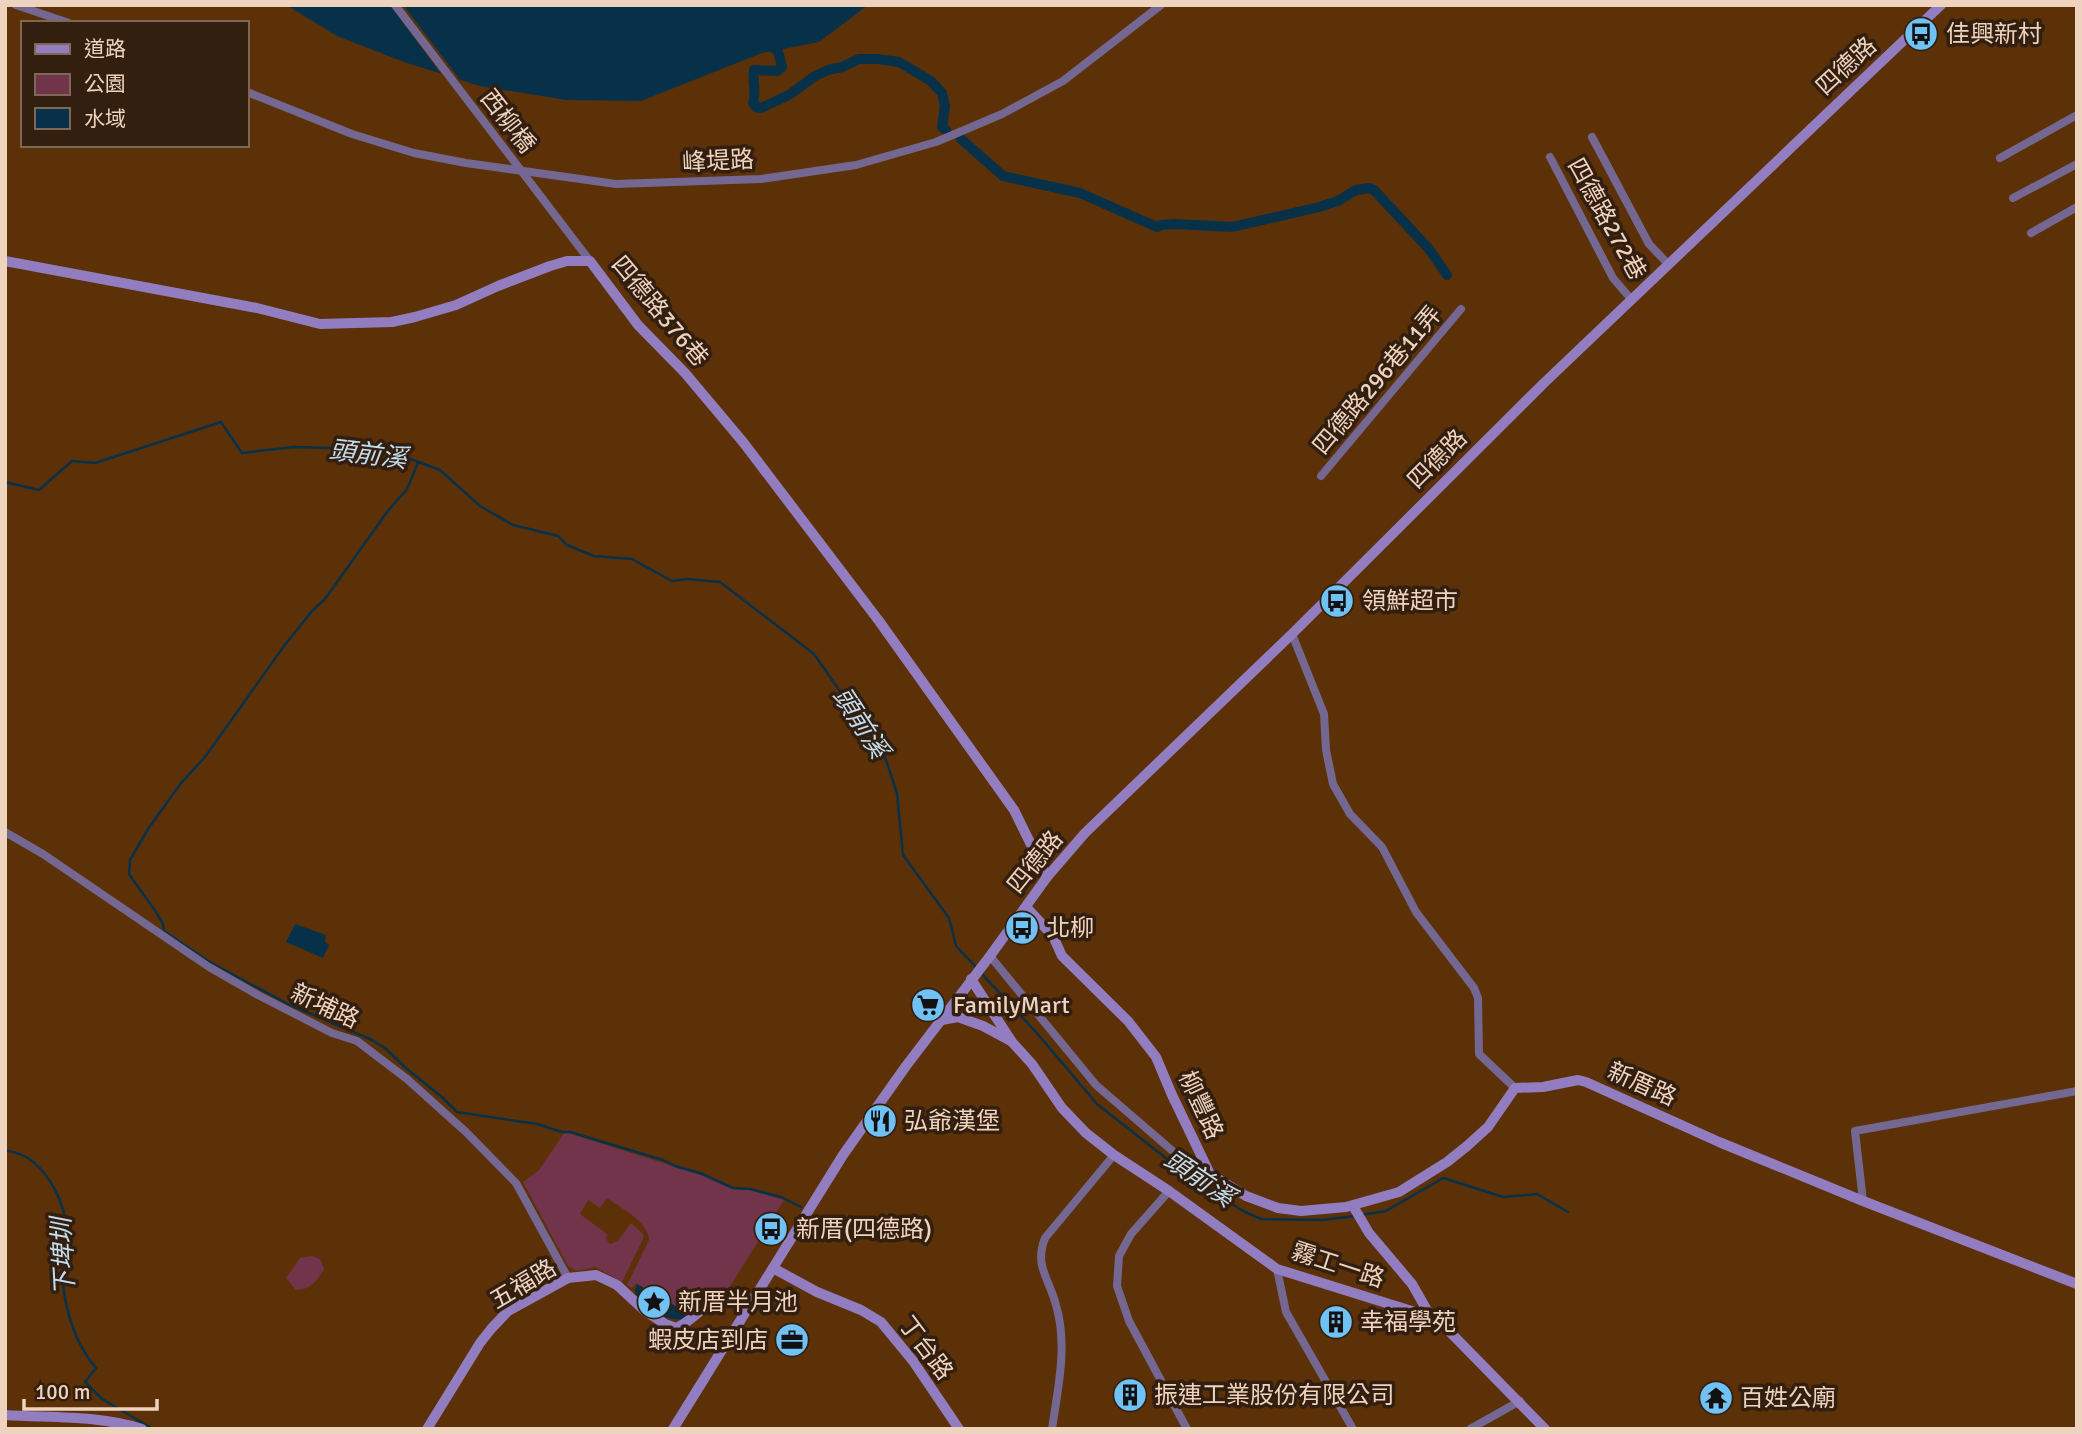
<svg xmlns="http://www.w3.org/2000/svg" width="2082" height="1434" font-family="Signika,'Noto Sans TC',sans-serif">
<style>
.green{fill:#72344b}
.water{fill:#073148}
.pier{fill:#5c3108}
.lines{fill:none;stroke-linecap:round;stroke-linejoin:round}
.stream{stroke:#073148;stroke-width:2.5}
.canal{stroke:#073148;stroke-width:10}
.street{stroke:#746792;stroke-width:8}
.secondary{stroke:#927dc0;stroke-width:10}
.labels{text-anchor:middle;dominant-baseline:central;stroke-width:7;stroke-linejoin:round;paint-order:stroke}
.poi-label{font-size:24px;fill:#eed3bf;stroke:#331f0f;text-anchor:start}
.street-label{font-size:24px;fill:#eed3bf;stroke:#331f0f}
.water-label{font-size:26px;font-style:italic;fill:#c3dced;stroke:#331f0f}
</style>
<rect width="100%" height="100%" fill="#5c3108"/>
<g class="green">
<path d="M565,1132L704,1176L733,1189L752,1190L784,1200L724,1296L693,1316L636,1283L632,1288L627,1285L649,1240C648,1221 622,1209 607,1198L600,1208L588,1200L580,1214L607,1234L606,1239L610,1244L618,1241L631,1223L643,1234V1239L622,1282L595,1267L576,1271L568,1266L523,1182L539,1170Z"/>
<path d="M312,1256L320,1259L324,1269C317,1281 310,1290 296,1290L286,1278L300,1258Z"/>
</g>
<g class="water">
<path d="M281,5H868L819,42L762,53L641,101L566,100L480,86L404,62L337,36L291,8Z"/>
<path d="M295,924L326,935L325,942L329,945L323,958L286,942Z"/>
<path d="M637,1284L693,1316C678,1327 641,1310 636,1295C634,1290 636,1289 637,1284Z"/>
</g>
<path class="pier" d="M390,5H403L464,85L445,79Z"/>
<g class="lines">
<g class="stream">
<path d="M418,463L407,489L387,512L325,599L312,611L284,646L205,757L181,783L148,829L130,860L129,874L156,912L163,924L164,931L208,961L288,1004L372,1040L385,1048L407,1069L442,1097L457,1112L537,1124L562,1132H570L663,1160L675,1166L700,1173L733,1188L750,1189L781,1197L801,1207"/>
<path d="M5,482L39,490L72,461L95,463L221,422L242,453L294,447L365,449L400,455L440,470L480,506L513,525L558,536L567,545L594,556L632,559L672,581L686,579L720,582L814,654L884,754L897,793L903,855L949,918L956,946L977,968"/>
<path d="M981,973L1036,1032L1097,1104L1200,1185L1245,1212L1261,1219L1323,1220L1354,1216"/>
<path d="M5,1150C12,1152 19,1153 26,1157C49,1170 65,1204 67,1230C68,1248 61,1266 63,1284C66,1313 76,1345 96,1368L85,1382L102,1399L153,1429"/>
<path d="M1361,1215L1386,1211L1443,1178L1503,1197L1537,1194L1568,1212"/>
</g>
<g class="canal">
<path d="M765,43L778,51L782,67L777,71L754,70C752,81 757,92 753,103L756,107L761,108L789,95L815,76L828,70L842,67L859,59H878L899,62L931,81L942,93L945,106L942,127L946,130"/>
<path d="M961,139L1003,176L1080,193L1157,227L1161,225L1175,224L1232,227L1319,207L1338,201L1356,190L1369,188L1374,190L1429,249L1447,275"/>
</g>
<g class="street">
<path d="M16,5L69,23"/>
<path d="M395,5L590,261"/>
<path d="M247,92L352,134L414,153L466,163L616,184L761,179L856,165L936,142L1002,114L1063,81L1161,5"/>
<path d="M1592,137L1649,244L1668,264"/>
<path d="M1550,157L1613,278L1631,299"/>
<path d="M2000,158L2077,115"/>
<path d="M2013,198L2077,164"/>
<path d="M2031,233L2077,207"/>
<path d="M1321,476L1461,309"/>
<path d="M1292,634L1324,714L1326,750L1333,784L1350,814L1382,847L1416,912L1474,988L1478,998L1479,1054L1515,1088"/>
<path d="M5,832L43,854L209,967L258,995L332,1033L357,1041L407,1079L466,1132L516,1183L568,1278"/>
<path d="M990,956L1096,1085L1204,1178L1210,1174"/>
<path d="M1169,1191L1131,1234L1119,1256L1117,1286L1129,1321L1187,1429"/>
<path d="M1863,1201L1855,1131L2077,1091"/>
<path d="M1277,1269L1286,1312L1353,1429"/>
<path d="M1052,1429C1058,1387 1068,1346 1056,1305C1049,1278 1034,1266 1045,1238L1114,1155"/>
<path d="M1470,1429L1520,1401"/>
</g>
<g class="secondary">
<path d="M5,261L257,308L320,324L392,322L415,317L456,305L498,286L550,266L567,261H590L638,325L685,373L743,442L879,621L1014,810L1047,877"/>
<path d="M1026,907L1053,936L1062,956L1128,1021L1156,1057L1172,1095L1210,1174L1246,1196L1278,1208L1301,1211L1346,1207L1399,1192L1447,1162L1467,1146L1488,1127L1515,1088L1543,1087L1578,1080L1586,1082L1719,1142L1863,1201L2077,1284"/>
<path d="M971,979L1012,1042L1032,1064L1062,1108L1086,1133L1114,1155L1169,1191L1277,1269L1415,1312L1432,1319"/>
<path d="M942,1020L958,1017L983,1026L1011,1041"/>
<path d="M1353,1206L1369,1233L1412,1284L1432,1319L1448,1330L1545,1429"/>
<path d="M773,1268L817,1292L861,1310L881,1322L913,1361L959,1429"/>
<path d="M5,1415C50,1418 99,1415 142,1429"/>
<path d="M427,1429L480,1343L491,1329L508,1311L568,1278L596,1275L617,1285L644,1310L665,1324L676,1328C690,1322 697,1312 709,1305C722,1298 740,1300 755,1300"/>
<path d="M673,1429L843,1155L906,1066L990,956L1047,877L1085,833L1292,634L1544,383L1941,5"/>
</g>
</g>
<defs>
<g id="bus-disc" transform="scale(1.75)"><circle r="9.5" fill="#70c1f4" stroke="#331f0f"/><path d="M-5-6H5V4H4V6H2V4H-2V6H-4V4H-5ZM-3.5-4V0h7V-4ZM-3.5 1.2v1.5H-2V1.2ZM2 1.2v1.5H3.5V1.2Z" fill="#111"/></g>
<g id="supermarket-disc" transform="scale(1.75)"><circle r="9.5" fill="#70c1f4" stroke="#331f0f"/><path d="M-6-5.5h2.5l.6 2H6L4.5 2H-2.5L-4.4-4H-6ZM-1.5 3.2a1.3 1.3 0 1 0 .1 0ZM3 3.2a1.3 1.3 0 1 0 .1 0Z" fill="#111"/></g>
<g id="restaurant-disc" transform="scale(1.75)"><circle r="9.5" fill="#70c1f4" stroke="#331f0f"/><path d="M-5-6h1v4h1v-4h1v4h1v-4h1v5L-1.5 .5V6h-2V.5L-5-1ZM5-6V6H3V1.5H1.5Q1.5-4 5-6Z" fill="#111"/></g>
<g id="sight-disc" transform="scale(1.75)"><circle r="9.5" fill="#70c1f4" stroke="#331f0f"/><path d="M0-6L1.8-2.2L6-1.7L2.9 1.2L3.7 5.4L0 3.3L-3.7 5.4L-2.9 1.2L-6-1.7L-1.8-2.2Z" fill="#111"/></g>
<g id="building-disc" transform="scale(1.75)"><circle r="9.5" fill="#70c1f4" stroke="#331f0f"/><path d="M-4-6H4V6H1V3H-1V6H-4ZM-2.5-4.3h1.7v1.8h-1.7ZM.8-4.3h1.7v1.8H.8ZM-2.5-1h1.7V.8h-1.7ZM.8-1h1.7V.8H.8Z" fill="#111"/></g>
<g id="office-disc" transform="scale(1.75)"><circle r="9.5" fill="#70c1f4" stroke="#331f0f"/><path d="M-6-3h4V-5.5h4V-3h4V5H-6ZM-1-4.5V-3h2v-1.5ZM-6 0V1H6V0Z" fill="#111"/></g>
<g id="temple-disc" transform="scale(1.75)"><circle r="9.5" fill="#70c1f4" stroke="#331f0f"/><path d="M0-6L5-2H3V0L6.5 2.5H4V6H1.5V3h-3V6H-4V2.5H-6.5L-3 0V-2H-5Z" fill="#111"/></g>
</defs>
<g fill-rule="evenodd">
<use href="#bus-disc" x="1921" y="34"/>
<use href="#bus-disc" x="1337" y="601"/>
<use href="#bus-disc" x="1022" y="928"/>
<use href="#supermarket-disc" x="928" y="1005"/>
<use href="#restaurant-disc" x="880" y="1121"/>
<use href="#bus-disc" x="771" y="1229"/>
<use href="#sight-disc" x="654" y="1302"/>
<use href="#building-disc" x="1336" y="1322"/>
<use href="#office-disc" x="792" y="1340"/>
<use href="#building-disc" x="1130" y="1395"/>
<use href="#temple-disc" x="1716" y="1398"/>
</g>
<g class="labels">
<g class="poi-label">
<text x="1946" y="34">佳興新村</text>
<text x="1362" y="601">領鮮超市</text>
<text x="1046" y="928">北柳</text>
<text x="953" y="1005">FamilyMart</text>
<text x="904" y="1121">弘爺漢堡</text>
<text x="796" y="1229">新厝(四德路)</text>
<text x="678" y="1302">新厝半月池</text>
<text x="1360" y="1322">幸福學苑</text>
<text x="768" y="1340" text-anchor="end">蝦皮店到店</text>
<text x="1154" y="1395">振連工業股份有限公司</text>
<text x="1740" y="1398">百姓公廟</text>
</g>
<g class="street-label">
<text transform="translate(1846 66) rotate(-43)">四德路</text>
<text transform="translate(508 121) rotate(52)">西柳橋</text>
<text transform="translate(718 161) rotate(-3)">峰堤路</text>
<text transform="translate(1607 219) rotate(61)">四德路272巷</text>
<text transform="translate(660 311) rotate(50)">四德路376巷</text>
<text transform="translate(1377 380) rotate(-50)">四德路296巷11弄</text>
<text transform="translate(1437 459) rotate(-45)">四德路</text>
<text transform="translate(1035 862) rotate(-51)">四德路</text>
<text transform="translate(325 1006) rotate(25)">新埔路</text>
<text transform="translate(1642 1084) rotate(24)">新厝路</text>
<text transform="translate(1201 1105) rotate(65)">柳豐路</text>
<text transform="translate(1338 1265) rotate(18)">霧工一路</text>
<text transform="translate(523 1284) rotate(-31)">五福路</text>
<text transform="translate(926 1348) rotate(53)">丁台路</text>
</g>
<g class="water-label">
<text transform="translate(368 455) rotate(7)">頭前溪</text>
<text transform="translate(860 723) rotate(57)">頭前溪</text>
<text transform="translate(1199 1179) rotate(34)">頭前溪</text>
<text transform="translate(64 1257) rotate(-93)">下埤圳</text>
</g>
</g>
<rect width="2082" height="1434" fill="none" stroke="#eed3bf" stroke-width="14"/>
<rect x="21" y="21" width="228" height="126" fill="#331f0f" stroke="#7e6755" stroke-width="2"/>
<rect x="35" y="44" width="35" height="10" fill="#927dc0" stroke="#7e6755" stroke-width="2"/>
<text x="84" y="56" font-size="21" fill="#eed3bf">道路</text>
<rect x="35" y="74" width="35" height="21" fill="#72344b" stroke="#7e6755" stroke-width="2"/>
<text x="84" y="91" font-size="21" fill="#eed3bf">公園</text>
<rect x="35" y="108" width="35" height="21" fill="#073148" stroke="#7e6755" stroke-width="2"/>
<text x="84" y="126" font-size="21" fill="#eed3bf">水域</text>
<path d="M24 1399v10h133v-10" fill="none" stroke="#eed3bf" stroke-width="3.5"/>
<text x="35" y="1399" font-size="21" fill="#eed3bf" stroke="#331f0f" stroke-width="5" paint-order="stroke">100 m</text>
</svg>
